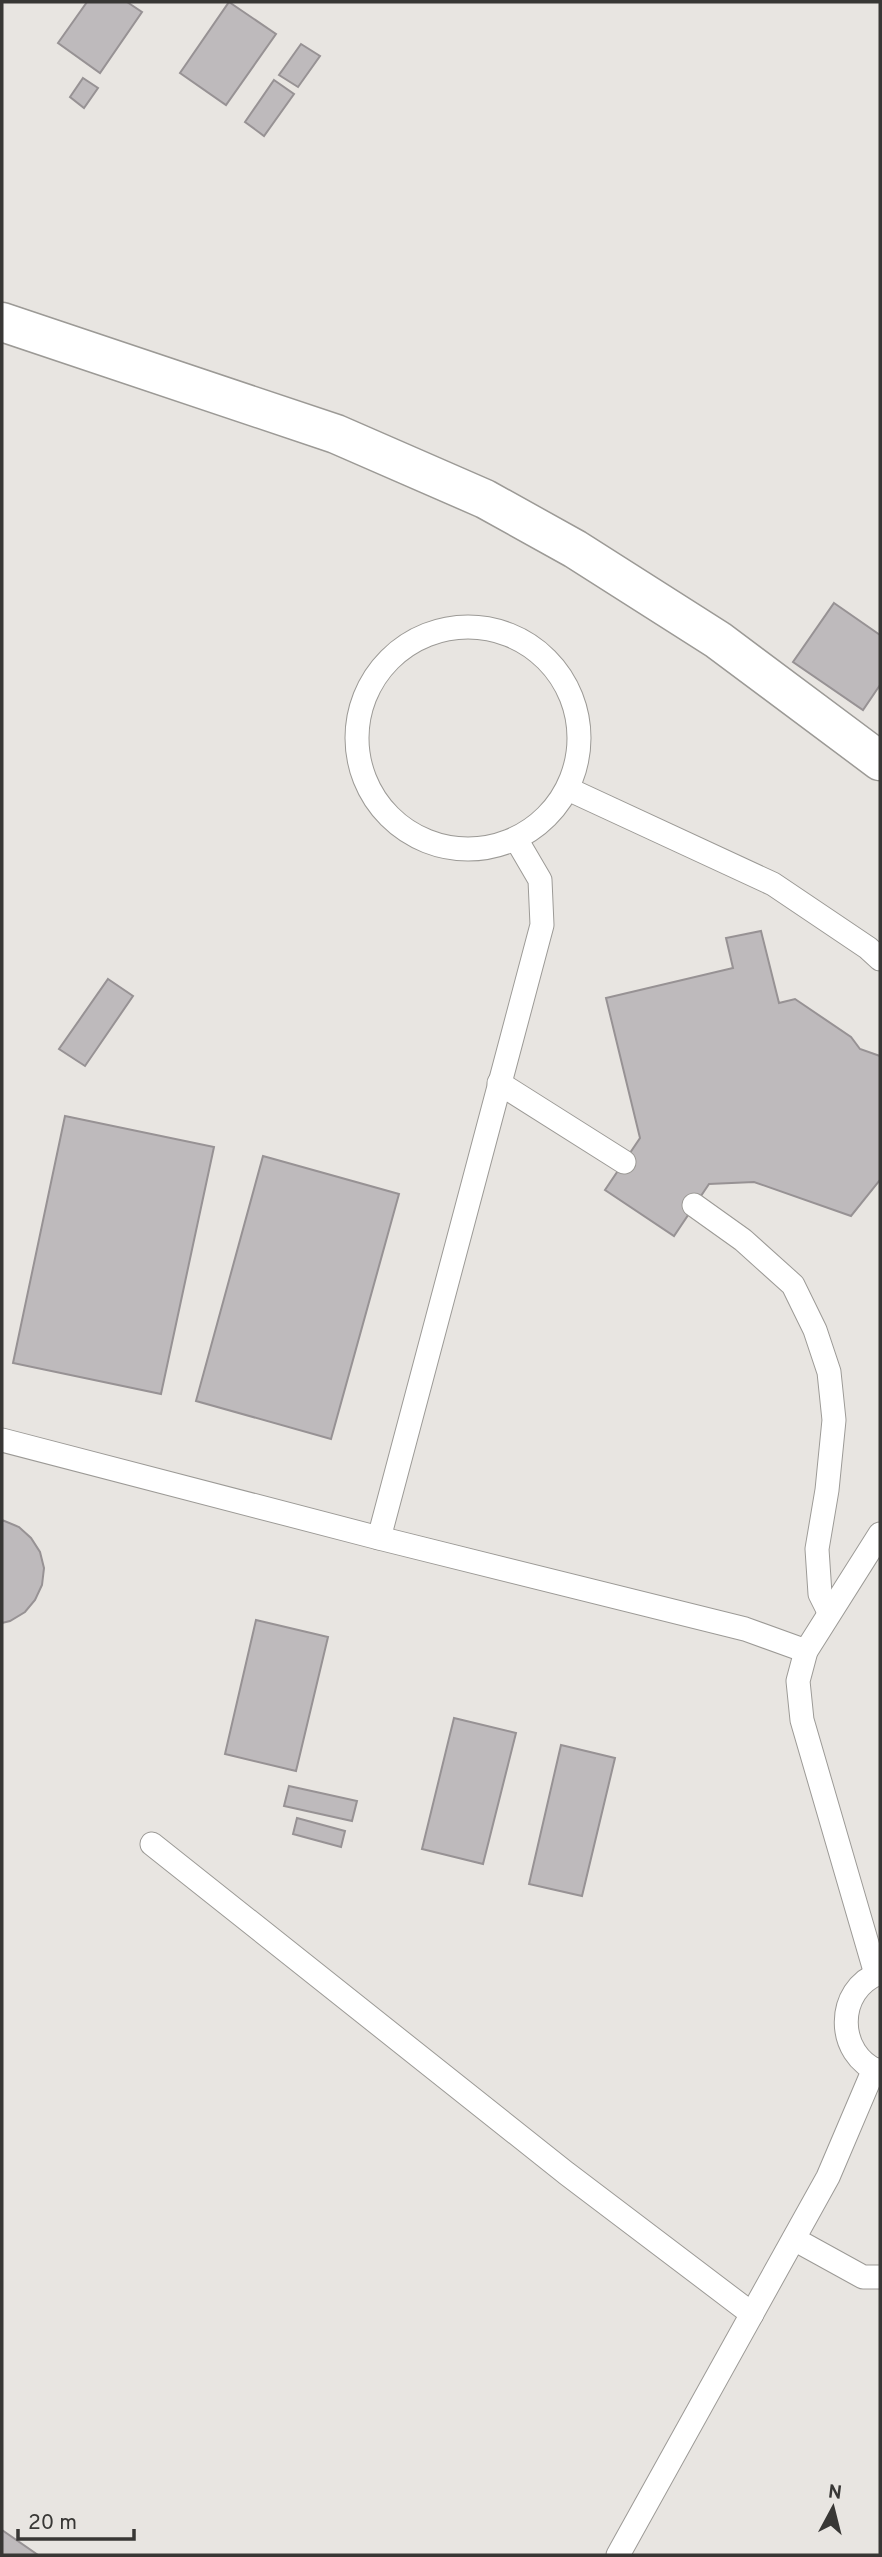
<svg xmlns="http://www.w3.org/2000/svg" width="882" height="2557" font-family="Overpass,sans-serif">
<style>
.building{fill:#bebabc;stroke:#979294;stroke-width:2}
.lines{fill:none;stroke-linecap:round;stroke-linejoin:round}
.service-casing{stroke:#9c9a96;stroke-width:25}
.minor-casing{stroke:#9c9a96;stroke-width:41}
.service{stroke:#fff;stroke-width:23}
.minor{stroke:#fff;stroke-width:38}
</style>
<rect width="100%" height="100%" fill="#e8e5e1"/>
<g class="building">
<path d="M87,2H127L142,12L100,73L58,43Z"/>
<path d="M229,2L276,34L226,105L180,73Z"/>
<path d="M301,44L320,56L298,87L279,75Z"/>
<path d="M83,78L98,88L84,108L70,97Z"/>
<path d="M274,80L294,94L264,136L245,122Z"/>
<path d="M834,603L880,635V685L863,710L793,662Z"/>
<path d="M761,931L779,1003L795,999L851,1037L860,1049L880,1056V1180L851,1216L754,1182L709,1184L674,1236L605,1190L640,1138L606,998L733,968L726,938Z"/>
<path d="M108,979L133,996L85,1066L59,1049Z"/>
<path d="M65,1116L214,1147L161,1394L13,1363Z"/>
<path d="M263,1156L399,1194L331,1439L196,1401Z"/>
<path d="M2,1520L19,1527L31,1538L40,1552L44,1568L42,1585L35,1600L25,1612L10,1621L2,1623Z"/>
<path d="M256,1620L328,1637L296,1771L225,1754Z"/>
<path d="M454,1718L516,1733L483,1864L422,1849Z"/>
<path d="M561,1745L615,1758L582,1896L529,1884Z"/>
<path d="M289,1786L357,1801L352,1821L284,1806Z"/>
<path d="M297,1818L345,1831L341,1847L293,1834Z"/>
<path d="M2,2530L38,2555H2Z"/>
</g>
<g class="lines">
<g class="service-casing">
<g id="service">
<circle cx="468" cy="738" r="111"/>
<path d="M568,789L773,884L868,948L880,959"/>
<path d="M499,1083L624,1162"/>
<path d="M694,1205L743,1240L793,1285L815,1330L829,1372L834,1420L827,1490L817,1549L820,1594L829,1612"/>
<path d="M2,1440L379,1538L745,1629L806,1651"/>
<path d="M379,1538L542,925L540,880L516,839"/>
<path d="M152,1844L566,2173L752,2314"/>
<path d="M880,1973C835,1989 835,2055 880,2072"/>
<path d="M876,1974L802,1720L798,1681L806,1651L880,1534"/>
<path d="M794,2239L863,2277H880"/>
<path d="M618,2555L828,2177L874,2069"/>
</g>
</g>
<g class="minor-casing">
<path id="minor" d="M2,322L336,434L485,499L575,549L718,640L880,761"/>
</g>
<use href="#service" class="service"/>
<use href="#minor" class="minor"/>
</g>
<rect width="882" height="2557" fill="none" stroke="#383735" stroke-width="7"/>
<g transform="translate(833 2508) rotate(7)" stroke="#e8e5e1" stroke-width="5" paint-order="stroke">
<path d="M0-5L12 26L0 18L-12 26Z" fill="#383735"/>
<text y="-10" font-size="19" font-weight="bold" text-anchor="middle" fill="#383735">N</text>
</g>
<path d="M18 2529v10h116v-10" fill="none" stroke="#383735" stroke-width="3.5"/>
<text x="28" y="2529" font-size="21" fill="#383735" stroke="#e8e5e1" stroke-width="5" paint-order="stroke">20 m</text>
</svg>
